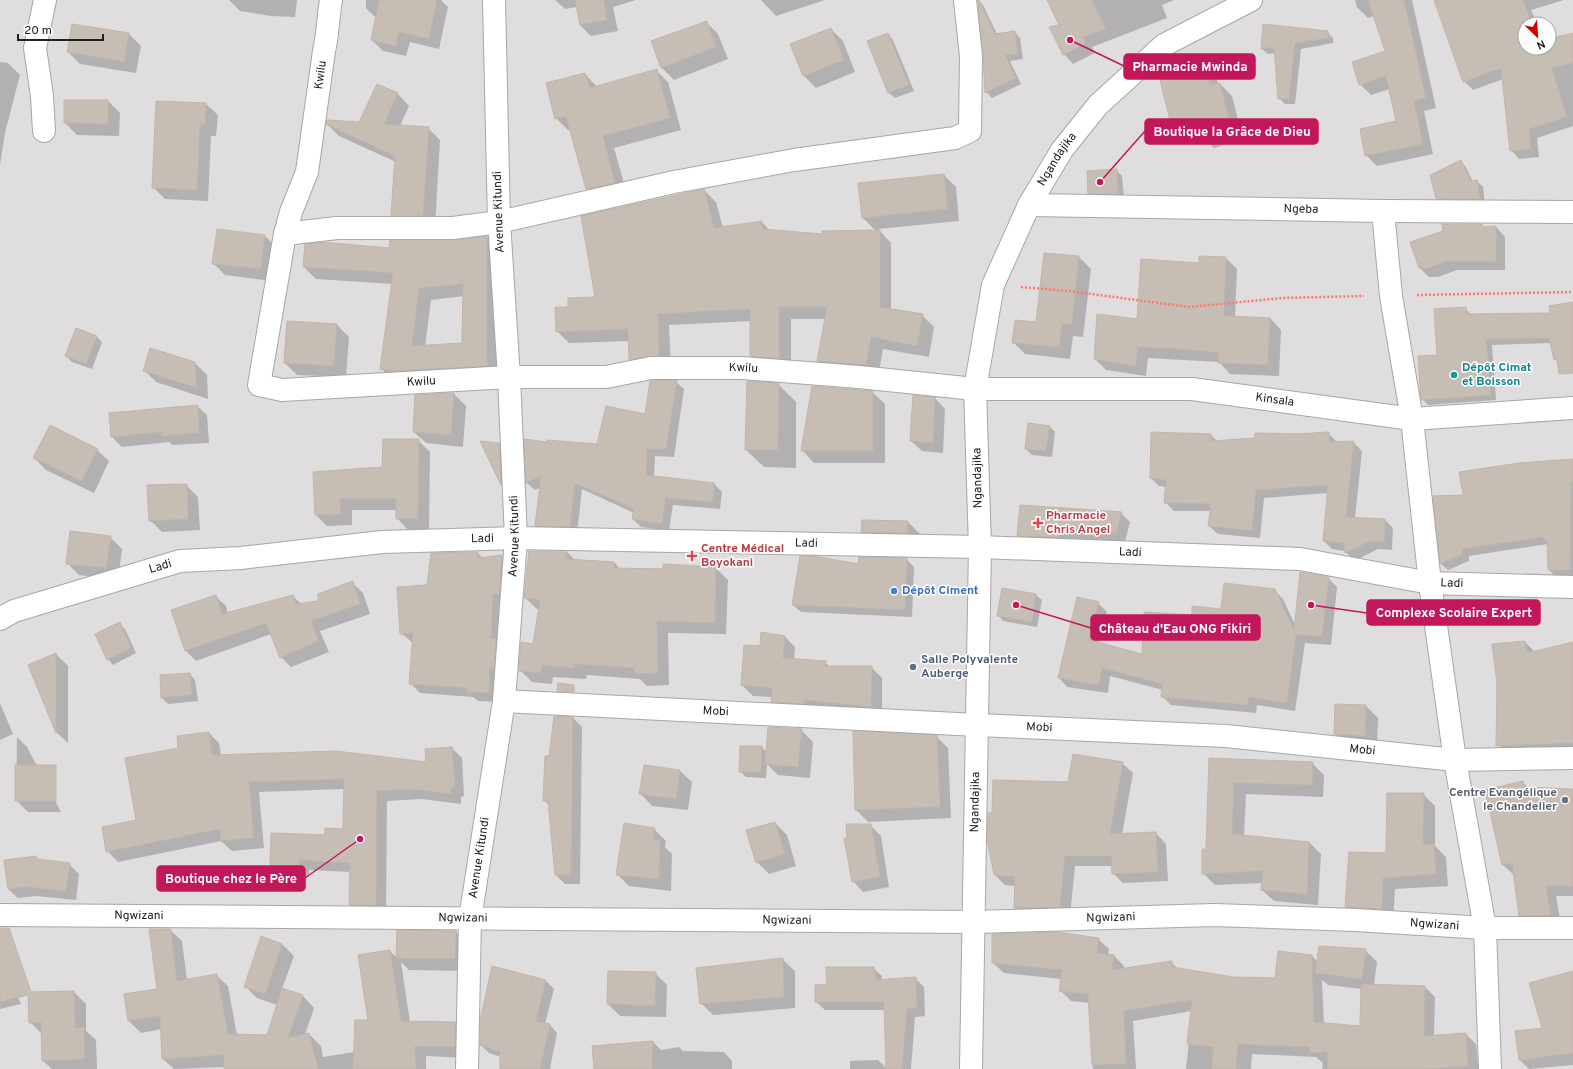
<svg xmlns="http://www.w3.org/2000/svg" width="1573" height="1069" font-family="Overpass,sans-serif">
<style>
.residential{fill:#dfdddd;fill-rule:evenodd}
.shadow{fill:#0003;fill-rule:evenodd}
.building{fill:#c6bdb5;stroke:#c4b4a8;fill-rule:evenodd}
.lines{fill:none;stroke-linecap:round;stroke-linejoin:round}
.minor-casing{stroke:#a7a7a7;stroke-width:24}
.path{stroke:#ff776a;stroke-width:2.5;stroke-dasharray:2 2;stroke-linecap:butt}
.minor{stroke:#fff;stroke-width:22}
.culture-dot{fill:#0f9aa8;stroke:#fff;stroke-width:1.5}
.health-dot{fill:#e0444e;stroke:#fff;stroke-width:1.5}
.shop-dot{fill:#3f7fe0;stroke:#fff;stroke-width:1.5}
.service-dot{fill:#5c6f8a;stroke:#fff;stroke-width:1.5}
.worship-dot{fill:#6b7280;stroke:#fff;stroke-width:1.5}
.labels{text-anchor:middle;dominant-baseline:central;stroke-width:3;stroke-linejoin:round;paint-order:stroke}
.street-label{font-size:12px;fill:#202020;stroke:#fff}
.culture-label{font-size:12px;font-weight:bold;fill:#0d838f;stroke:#fff;text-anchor:start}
.health-label{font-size:12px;font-weight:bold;fill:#be3a42;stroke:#fff;text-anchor:start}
.shop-label{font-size:12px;font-weight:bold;fill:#366cbe;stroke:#fff;text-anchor:start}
.service-label{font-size:12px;font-weight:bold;fill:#4e5e75;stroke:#fff;text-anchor:start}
.worship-label{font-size:12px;font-weight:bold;fill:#5b616d;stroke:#fff;text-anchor:end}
.leader{fill:none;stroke:#c2185b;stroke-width:1.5}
.callout-dot{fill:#c2185b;stroke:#fff;stroke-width:1.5}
.callout{fill:#c2185b;stroke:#c2185b;stroke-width:1.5}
.callout-label{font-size:13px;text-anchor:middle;font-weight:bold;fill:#fff}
</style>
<rect width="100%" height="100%" fill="#f1eee6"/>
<path class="residential" d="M0,0H1573V1069H0ZM1525,24H1549V48H1525Z"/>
<g class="shadow">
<path d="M229,0H297L295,17L271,16L240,11Z"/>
<path d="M366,0H441L448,7L439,49L410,42L406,56L383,51L372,40L376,18L366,8Z"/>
<path d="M555,0H636L613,7L618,31L591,36L580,25L577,7L565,9Z"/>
<path d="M761,0H825L776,16Z"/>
<path d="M1048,0H1174L1162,5L1167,18L1092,47L1095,53L1073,64L1064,54L1060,26Z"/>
<path d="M1355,0H1412L1436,108L1424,111L1433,154L1377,166L1366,155L1397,122L1390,89L1371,95L1360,84L1387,52L1374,16L1368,18L1357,7Z"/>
<path d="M1435,0H1564L1531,10L1537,24H1525V48H1549V40L1573,34V126L1537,138L1539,157L1519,159L1511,150L1503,79L1473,90L1464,81Z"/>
<path d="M979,1L983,5L997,34L1015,32L1020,38L1023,59L1010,61L1021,84L992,98L986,92L984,55Z"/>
<path d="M706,22L718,34L728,59L674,80L662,68L652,42Z"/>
<path d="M831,29L843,41L855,72L816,88L804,76L792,45Z"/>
<path d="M1327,32L1333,38V43L1301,49L1295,104H1285L1279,98L1275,53L1268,54L1262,49Z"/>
<path d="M129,34L141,46L136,73L80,64L68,52Z"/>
<path d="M888,34L893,40L914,91L895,98L889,93L869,41Z"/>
<path d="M1203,56L1214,68L1218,84H1220L1232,96L1243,139L1214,148L1204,138L1185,139L1173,127Z"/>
<path d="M0,62L8,63L20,75L5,133L0,165Z"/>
<path d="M656,70L668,82L681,130L614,148L627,194L599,201L587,189L570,130H568L556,118L585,74L597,87Z"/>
<path d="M377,85L398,94L409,106L400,126L428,128L440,140L435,227H404L392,215L396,162L339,136L327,124L360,123Z"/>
<path d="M108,101L120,113L119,136L77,135L65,123Z"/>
<path d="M206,104L218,115L216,136H211L208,201L165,199L153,187Z"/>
<path d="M1461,162L1466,167L1473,182L1477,181L1483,187L1485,204H1442L1436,198Z"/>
<path d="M1116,170L1122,176L1124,199H1095L1089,193Z"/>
<path d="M944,175L956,187L959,221L878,229L891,243V310L922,315L934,327L929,357L883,349L878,377L830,373L818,361L826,319H791V370L763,368L751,356V321L669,325L671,367L642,371L630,359V341L569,343L557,331L569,307L596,298L704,190L716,202L723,228L762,222L770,231L823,235L876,231L863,218Z"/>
<path d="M1482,225L1485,228L1496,227L1505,237V270H1457L1438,277H1429L1419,267Z"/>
<path d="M265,236L277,248L272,281L225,275L213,263Z"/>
<path d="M487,237L499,249V377L393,381L382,369L393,284L316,279L304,267L390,249ZM464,296L463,344L425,346L431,300Z"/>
<path d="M1045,254L1079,257L1091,269L1083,337L1073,336L1070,359L1025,354L1013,342L1036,324Z"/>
<path d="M1226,258L1237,269L1235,317L1270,318L1281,330L1279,376L1230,374L1219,362L1148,358L1146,376L1106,370L1095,359L1200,264Z"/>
<path d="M1573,304V363L1560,365L1555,359L1551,343L1492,345L1496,400L1428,405L1422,399L1438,356L1465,308L1471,315L1552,314Z"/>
<path d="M337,325L349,337L346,377L297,375L285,363Z"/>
<path d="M96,336L102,342L92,369L72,362L66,356Z"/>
<path d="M195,363L207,375L208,399L156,382L144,370Z"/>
<path d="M676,382L684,389L674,457L655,456L654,477L714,484L722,492L720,509L673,505L669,531L641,527L633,519L634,513L582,489L577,534L544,533L536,526L541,487L535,490L527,483L525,440L548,443L598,445L646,415Z"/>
<path d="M778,384L796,402V468L764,467L746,450Z"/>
<path d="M872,392L885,404V463H814L802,450Z"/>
<path d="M454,394L466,406L463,447L426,443L414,432Z"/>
<path d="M914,396L935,398L945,409L943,453L922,451L911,441Z"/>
<path d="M197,406L207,415L209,443L172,445L169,442L122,447L112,437Z"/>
<path d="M1049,426L1055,432L1052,457L1032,455L1026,449Z"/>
<path d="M1328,433L1337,442H1353L1362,451L1355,518L1385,520L1393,528L1392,550L1378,549L1354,561L1345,551L1332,549L1324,541L1328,493L1264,498L1260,538L1218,534L1209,526L1211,511H1174L1165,502L1167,487L1159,486L1151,478L1211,435L1218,442Z"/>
<path d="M418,440L430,452L429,530H408L397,518V510H352V525L327,526L316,515L383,468Z"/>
<path d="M482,442L499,444L505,450L506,489L502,485Z"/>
<path d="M97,450L109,461L94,493L46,470L34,458Z"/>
<path d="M1573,460V577H1556L1549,570L1548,544L1469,556V561L1448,570L1441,564L1434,497L1464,496Z"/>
<path d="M186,485L198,497L200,530L162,532L150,520Z"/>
<path d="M1121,513L1130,522L1125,542L1068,539V546L1027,544L1018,536Z"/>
<path d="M908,522L920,534L919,545L874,544L862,532Z"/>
<path d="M110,537L122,549L118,580L79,575L67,563Z"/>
<path d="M567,552L575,560L614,562L620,569L716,568L728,580L726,634L668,633L669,685L647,686L640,679L587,675L586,679L553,677L552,684L532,682L520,670L533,645L540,610L537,609L525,598Z"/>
<path d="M478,553L483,558L502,556L511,566L498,702L478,701L473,697L420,693L410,683L413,643L401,633L428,586Z"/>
<path d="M906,559L914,567L912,617L801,612L793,605L859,565Z"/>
<path d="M1328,578L1337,587L1331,645L1305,643L1295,711L1257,705L1256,713L1171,705L1162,696L1163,690L1110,676L1108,693L1067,687L1059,678L1098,603L1107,612L1099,643L1143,655L1193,616L1221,610L1274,590L1283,599L1295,625Z"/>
<path d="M352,582L363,593L370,614L320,631L329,652L291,667L281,657L271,634L196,661L186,651L215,596L226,606L228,614L293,596L301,604L319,602Z"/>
<path d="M1036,595L1042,600L1037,627L1003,621L998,615Z"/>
<path d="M119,624L125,629L136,653L113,665L108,659Z"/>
<path d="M784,636L795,647L794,660L825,662L830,667H871L882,678V717L782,712L772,702V697L753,696L742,685L761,647Z"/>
<path d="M1525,642L1535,652L1573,643V754L1507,753L1497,743Z"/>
<path d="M56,654L68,666V743L57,733L29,666Z"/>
<path d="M190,674L195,680L198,701L168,704L162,698L161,676Z"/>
<path d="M0,703L13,734L0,740Z"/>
<path d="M1366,706L1378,718L1377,747L1347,746L1335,734Z"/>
<path d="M573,718L582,727L580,884H565L556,875L550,806L544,800L550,758Z"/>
<path d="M801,730L813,742L810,778L778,775L767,764L766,778L746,777L740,771L762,747L767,753Z"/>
<path d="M209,733L219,743L221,756L427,763L452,748L462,758L464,796L461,797V804L422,799L387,801L386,915H360L350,905L351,872L309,870V877L281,876L271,866L326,836L344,831L345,789L259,792L264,848L232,851L221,841L118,862L107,851L137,821L179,748Z"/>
<path d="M936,736L948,748L951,818L868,822L856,810Z"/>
<path d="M17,737L27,747L61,812H28L16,800Z"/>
<path d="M1210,759L1312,763L1324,775L1323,797L1246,794L1244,837L1309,842L1321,854L1318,905L1274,901L1262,890L1263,883L1215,885L1203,873L1207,850Z"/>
<path d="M1122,763L1133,773L1122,835L1156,833L1166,844L1168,881L1123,883L1113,873L1112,866H1075L1070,917L1025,918L1015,908L1016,886L1005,885L995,875L1069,783Z"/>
<path d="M680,771L692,782L688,810L652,806L641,794Z"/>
<path d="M1522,782L1529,788L1573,790V896H1556L1561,925L1531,926L1520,915L1515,876L1503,865Z"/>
<path d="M1423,794L1435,806V846L1446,857L1448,886L1395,889L1393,921L1358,919L1346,907L1387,854Z"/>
<path d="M775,823L787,835L796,866L769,874L757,862Z"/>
<path d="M870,825L881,836L889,887L863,892L853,881Z"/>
<path d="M654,829L666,841L665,847L672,854L671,891L629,886L617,874Z"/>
<path d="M36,857L40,861L69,864L79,874L76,900L36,896L18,898L8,889Z"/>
<path d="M170,930L182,941L187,980L216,975L228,986L237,1035L267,1036L277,1005L257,998L245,986L262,938L282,944L294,956L282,989L303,996L314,1008L305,1035L309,1034L321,1046L323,1057L354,1052L369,1021L390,951L397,958L398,931L456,932L467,944V971L409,970L401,962L410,1022L455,1023L466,1035V1058L426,1056V1069H225V1067L174,1069L163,1059L162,1029L141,1033L129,1021L158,990Z"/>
<path d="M1098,939L1109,949L1108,955L1114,956L1124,966V969L1171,962L1178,969L1233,978L1276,979L1312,956L1317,961L1365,950L1377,962L1374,985L1425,987L1435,997L1434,1036L1466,1034L1476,1044L1478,1065L1481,1069H1322L1323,1063L1316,1057L1252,1054L1251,1069H1186L1192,1011L1133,1021L1136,1069H1093L1089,1003L1071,1001L1060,990L1062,979L1004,973L993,963ZM1322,980L1328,985L1362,989L1361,1027L1324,1024Z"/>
<path d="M783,960L795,971V1008L713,1015L701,1003Z"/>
<path d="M493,967L546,981L554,989L545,1024L550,1025L557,1033L550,1069H501V1057L489,1053L481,1045Z"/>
<path d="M873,968L882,976V981L915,978L924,987L925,1016L915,1017L911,1069H887L885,1010H825L816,1002L828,985Z"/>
<path d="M1573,972V1065L1529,1069L1520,1060L1543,1028Z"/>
<path d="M0,973L9,978L21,1004L0,1009Z"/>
<path d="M655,973L667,985L666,1017L620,1016L608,1004Z"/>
<path d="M74,992L86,1004V1031L96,1040L97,1069H52L43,1061L42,1034L30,1022Z"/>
<path d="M653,1042L661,1050L679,1047L683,1051L724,1052L732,1061V1069H595L593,1047Z"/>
<path d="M878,1060L887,1069H850V1061Z"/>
</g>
<g class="building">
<path d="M379,0H437L429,39L399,32L396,46L371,40Z"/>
<path d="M575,0H604L607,20L580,25Z"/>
<path d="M978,0H979L995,34L1015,31L1018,54L1005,55L1016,78L985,93L983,55Z"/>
<path d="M1047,0H1092L1106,29L1083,37L1086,43L1063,55L1049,27L1059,25Z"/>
<path d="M1368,0H1404L1426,98L1414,101L1423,144L1365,156L1360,129L1396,121L1386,76L1359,85L1352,62L1385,51Z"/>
<path d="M1434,0H1523L1532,24H1525V48H1549V39L1573,33V63L1552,68L1567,117L1529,129L1531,149L1510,151L1501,68L1463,82Z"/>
<path d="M707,21L716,47L661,68L651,41Z"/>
<path d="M72,24L129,33L124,62L67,52Z"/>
<path d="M1263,24L1328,31V38L1295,43L1289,99H1278L1274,47L1261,49Z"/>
<path d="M831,28L844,60L803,76L790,44Z"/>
<path d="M888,33L909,85L888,93L867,41Z"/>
<path d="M1203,55L1210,85L1220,83L1231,127L1201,137V126L1172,128L1157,68Z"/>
<path d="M657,69L670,118L603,136L615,183L586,189L566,116L555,119L546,83L585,73L590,88Z"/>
<path d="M377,84L398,93L384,124L429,127L423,216H391L395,156L326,124L327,120L359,122Z"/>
<path d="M64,100H108V124L64,123Z"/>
<path d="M156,101L206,103L205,124H200L197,190L152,188Z"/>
<path d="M1461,160L1471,181L1477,180L1480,199H1436L1430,175Z"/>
<path d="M1117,169L1118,194H1088L1087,171Z"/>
<path d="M944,174L948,209L862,218L858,183Z"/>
<path d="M704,189L714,228L762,221L763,229L822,234V231L880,230V307L923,314L917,346L871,337L866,365L817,361L827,307H779V358L750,356V309L658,314L659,356L629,360L628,329L556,332L555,307H568V298L595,297L581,216Z"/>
<path d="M1442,224H1482L1483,227L1496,226V261H1447L1428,268H1419L1410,242L1443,231Z"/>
<path d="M217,229L265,235L261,269L212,264Z"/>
<path d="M487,236V366L393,371L380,369L393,273L303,267L305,244L321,242L389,248L390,240H453ZM463,284L462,343L412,346L419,288Z"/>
<path d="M1044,253L1079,256L1072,325L1062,324L1059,347L1012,343L1015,320L1036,322Z"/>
<path d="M1199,256L1226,257L1224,316L1270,318L1268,365L1218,363L1219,353L1181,349L1138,347L1136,366L1094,359L1097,314L1137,319L1141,259L1199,263Z"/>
<path d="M1573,302V373L1559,374L1557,359L1554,360L1549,338L1486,339L1491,395L1421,400L1418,356L1437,355L1434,309L1466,307V314L1550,313L1549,306Z"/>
<path d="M287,321L337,324L334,366L284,363Z"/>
<path d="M76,328L97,336L86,364L65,356Z"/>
<path d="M150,348L195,362L197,388L143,371Z"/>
<path d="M677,380L666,449H647L646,475L714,483L713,502L666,498L662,524L632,519L634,509L575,483L570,527L535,526L541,476L526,483L524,439L547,442V440L597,444L606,406L645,414L650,381Z"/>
<path d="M747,381L779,383L778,450H745Z"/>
<path d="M812,386L873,391V451H801Z"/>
<path d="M454,393L451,435L413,432L415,395Z"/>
<path d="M913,395L935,397L933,443L910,441Z"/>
<path d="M198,405L199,433L161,436V432L111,437L109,413Z"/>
<path d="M1028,423L1050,426L1046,451L1025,449Z"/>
<path d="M50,425L98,449L82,481L33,458Z"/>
<path d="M1151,432L1211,434V441L1255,438V433L1298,434L1329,432V442L1354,441L1346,517L1385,519V542L1370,541L1345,553L1343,543L1323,541L1328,485L1256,490L1252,531L1208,526L1211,504L1164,503L1166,480L1150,478Z"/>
<path d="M383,439H419L418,519H396V499H340L341,514L315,515L313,472L382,467Z"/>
<path d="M480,441L499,443L501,485Z"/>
<path d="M1573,459V482H1571L1570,570H1548L1547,540H1543V537L1462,549L1463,554L1440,564L1433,496L1463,495L1459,472L1519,463Z"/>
<path d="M187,484L188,519L149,521L147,485Z"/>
<path d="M1020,505L1095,510L1122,512L1116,533L1060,530L1059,537L1017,536Z"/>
<path d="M862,520L908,521V533L861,532Z"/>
<path d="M70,531L111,536L106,568L66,564Z"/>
<path d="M529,551L567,552L566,559L614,562V568L663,569V564L716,567L715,623L657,621L658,673L635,674L634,668L575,664V668L542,665L541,673L519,671L521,642L533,644L540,600L524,598Z"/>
<path d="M478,552V558L502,555L499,595L493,594L491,638L496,639L494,668L490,667L489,693L467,692V688L409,684L413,633L400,634L397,587L427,585L431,553Z"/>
<path d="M800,556H815L858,564L859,557L907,558L905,610L792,605Z"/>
<path d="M1300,572L1329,577L1322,636L1296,635L1287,703L1249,697L1248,705L1161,697L1162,684L1102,668L1099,685L1058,678L1077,597L1099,602L1089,640L1142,654L1144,612L1192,615V606L1221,609L1224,583L1275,589L1294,630Z"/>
<path d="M353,581L360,604L311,621L319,641L280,658L266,623L185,651L171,610L216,595L222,614L293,595L296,604L318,601V594Z"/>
<path d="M1002,588L1036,594L1032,622L997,616Z"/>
<path d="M120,622L131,648L107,660L95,634Z"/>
<path d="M761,632L785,636L783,658L826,661L825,666H872L871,707L804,700V704L771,702L772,688L741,685L744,645L760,646Z"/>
<path d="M1525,641L1527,653L1573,642V743L1496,746L1497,684L1492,644Z"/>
<path d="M56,653V733L28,665Z"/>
<path d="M190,673L192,695L161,698L160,675Z"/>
<path d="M558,683L574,685V692L557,691Z"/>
<path d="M1335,704L1366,705L1365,736L1334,734Z"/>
<path d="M554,716L573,717L571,875H555L548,801H543L545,756H549Z"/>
<path d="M768,727L802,729L798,767L765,764Z"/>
<path d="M853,731L937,735L940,807L855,810Z"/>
<path d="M209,732L212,755L336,751L426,762L425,749L452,747L455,787H451V794L411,789L377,791L376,905H349L350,863L299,860V867L270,866L271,833L325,835V828L343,829L344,779L249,782L254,838L221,841L220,829L106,852L102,827L136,820L125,758L178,748L177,736Z"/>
<path d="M740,746H762L761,772H739Z"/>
<path d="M1073,754L1123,762L1110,834L1156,832L1158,872L1112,874L1111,856H1065L1060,907L1014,908L1015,877L994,875L987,839L988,813L992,812L993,780L1068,782Z"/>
<path d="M1209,758L1313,762L1312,785L1234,783L1232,834L1309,842L1307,894L1261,890L1263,871L1202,874V849H1206Z"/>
<rect x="15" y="765" width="41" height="36"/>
<path d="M644,765L680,770L676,799L639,794Z"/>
<path d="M1523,781L1524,787L1573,789V886H1546L1551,915L1519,916L1512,863L1502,865L1485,790Z"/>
<path d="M1387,793H1424L1423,845L1434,844L1436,874L1383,878L1382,909L1345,907L1349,852L1386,853Z"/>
<path d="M775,822L785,854L756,863L746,830Z"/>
<path d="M624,823L655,828L653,840L660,841L659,879L616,875Z"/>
<path d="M846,824H871L880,877L852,882L844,838H847Z"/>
<path d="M36,856L37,859L70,863L66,891L26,887L8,889L4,860Z"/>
<path d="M0,928H9L31,992L74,991L75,1028L84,1027L85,1059L42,1061L41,1022L29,1023L28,995L0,1002Z"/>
<path d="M149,929H171L177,981L217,974L228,1034L267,1035L282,988L303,995L288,1038L309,1033L318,1069H224V1055L162,1059L160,1016L128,1021L124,994L157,989Z"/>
<path d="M397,930L456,931L455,959L396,958Z"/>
<path d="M1057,932L1099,938L1097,953L1114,955L1112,970L1172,961V967L1233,977L1275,978L1278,951L1312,955L1314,1022L1360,1026L1361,984L1425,986L1424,1036L1466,1033L1468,1066L1424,1069H1328L1327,1052L1310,1053V1047L1238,1044L1236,1069H1212L1213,1047L1187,1044L1192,1000L1124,1011L1126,1064L1092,1065L1088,994L1059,991L1062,970L992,963V934Z"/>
<path d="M261,936L282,944L265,994L244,987Z"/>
<path d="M1319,946L1366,949L1362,979L1315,973Z"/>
<path d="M390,950L401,1021L455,1022V1047L415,1046L416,1069H353L355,1020H368L358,955Z"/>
<path d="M783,958L784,997L700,1004L696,968Z"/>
<path d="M492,966L546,980L536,1021L550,1024L540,1069H500V1052L480,1045V1021Z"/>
<path d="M826,967H874L876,980L916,977L917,1008L907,1009L902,1069H886L884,1002H815V985L827,984Z"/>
<path d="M608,971L656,972L655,1006L607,1004Z"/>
<path d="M1573,971V1053L1519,1060L1515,1031L1542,1028L1529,983Z"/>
<path d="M653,1041L652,1069H594L592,1046Z"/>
</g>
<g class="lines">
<g class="minor-casing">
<g id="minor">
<path id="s1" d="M331,0C328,17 328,34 324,51L307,172L291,212L285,234L259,385L282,390L509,377H606L651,368H742L859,377L975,389H1192L1412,419L1573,408"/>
<path d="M44,131L42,96L35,48L45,0"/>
<path id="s2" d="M1029,205L1383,211L1573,212"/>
<path d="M1383,211L1391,296L1412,419L1430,583L1455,760L1485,928L1490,1069"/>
<path d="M285,234L337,228H453L499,222L674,182L794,160L955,138L970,131L971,56L965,0"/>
<path id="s3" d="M0,619L14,611L180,561L241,558L382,542L516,538L980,547L1300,559L1430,583L1573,587"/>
<path id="s4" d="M504,701L977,725L1226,736L1455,760L1573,758"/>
<path id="s5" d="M0,915L974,922L1214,915L1356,920L1485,928H1573"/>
<path id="s6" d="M467,1069L470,919L504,701L516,538L509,377L499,222L494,0"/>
<path id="s7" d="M971,1069L980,547L975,389L993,285L1029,205L1062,150L1098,105L1164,45L1251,0"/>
</g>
</g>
<g class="path">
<path d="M1021,287L1069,291L1189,307L1283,298L1364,296"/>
<path d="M1417,295L1573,292"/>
</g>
<use href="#minor" class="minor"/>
</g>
<circle class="culture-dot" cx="1454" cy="375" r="4"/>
<g class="health-dot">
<path d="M1036 517h4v4h4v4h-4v4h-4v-4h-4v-4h4z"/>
<path d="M690 550h4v4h4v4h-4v4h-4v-4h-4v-4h4z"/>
</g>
<circle class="shop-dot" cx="894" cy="591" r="4"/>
<circle class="service-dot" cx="913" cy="667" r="4"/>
<circle class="worship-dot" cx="1565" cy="800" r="4"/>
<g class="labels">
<g class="street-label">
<text transform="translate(321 75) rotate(-82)">Kwilu</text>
<text stroke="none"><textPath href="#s7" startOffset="927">Ngandajika</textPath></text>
<text stroke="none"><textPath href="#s2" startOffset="272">Ngeba</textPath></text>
<text transform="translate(499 212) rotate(-92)">Avenue Kitundi</text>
<text stroke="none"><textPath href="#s1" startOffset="879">Kwilu</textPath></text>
<text stroke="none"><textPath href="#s1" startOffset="556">Kwilu</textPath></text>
<text stroke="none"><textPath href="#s1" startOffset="1412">Kinsala</textPath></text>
<text transform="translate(978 478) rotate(-91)">Ngandajika</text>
<text stroke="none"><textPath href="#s6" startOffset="536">Avenue Kitundi</textPath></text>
<text stroke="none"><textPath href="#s3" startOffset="493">Ladi</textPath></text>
<text stroke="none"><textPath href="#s3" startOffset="817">Ladi</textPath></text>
<text stroke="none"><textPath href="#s3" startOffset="1141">Ladi</textPath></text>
<text stroke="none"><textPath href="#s3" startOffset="169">Ladi</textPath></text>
<text stroke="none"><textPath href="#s3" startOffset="1465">Ladi</textPath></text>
<text stroke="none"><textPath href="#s4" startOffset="212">Mobi</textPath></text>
<text stroke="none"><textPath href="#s4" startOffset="536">Mobi</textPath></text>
<text stroke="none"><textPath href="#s4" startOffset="860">Mobi</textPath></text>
<text stroke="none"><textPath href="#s7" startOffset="267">Ngandajika</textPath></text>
<text stroke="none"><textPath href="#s6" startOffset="212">Avenue Kitundi</textPath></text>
<text stroke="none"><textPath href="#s5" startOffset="139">Ngwizani</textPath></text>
<text stroke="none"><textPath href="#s5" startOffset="1111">Ngwizani</textPath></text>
<text stroke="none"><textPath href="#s5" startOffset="463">Ngwizani</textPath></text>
<text stroke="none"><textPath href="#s5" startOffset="787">Ngwizani</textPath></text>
<text stroke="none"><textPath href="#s5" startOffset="1435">Ngwizani</textPath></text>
</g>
<g class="culture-label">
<text x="1462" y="368">Dépôt Cimat<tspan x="1462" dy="14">et Boisson</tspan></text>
</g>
<g class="health-label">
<text x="1046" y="516">Pharmacie<tspan x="1046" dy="14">Chris Angel</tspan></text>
<text x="701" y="549">Centre Médical<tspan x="701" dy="14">Boyokani</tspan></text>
</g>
<g class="shop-label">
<text x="902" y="591">Dépôt Ciment</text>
</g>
<g class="service-label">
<text x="921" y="660">Salle Polyvalente<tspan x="921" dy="14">Auberge</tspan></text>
</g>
<g class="worship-label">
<text x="1557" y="793">Centre Evangélique<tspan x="1557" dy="14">le Chandelier</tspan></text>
</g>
</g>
<path class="leader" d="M1070 40L1124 66M1100 182L1145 131M1311 605L1367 613M1016 605L1091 628M360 839L305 878"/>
<g class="callout-dot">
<circle cx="1070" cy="40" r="4"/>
<circle cx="1100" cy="182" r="4"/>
<circle cx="1311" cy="605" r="4"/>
<circle cx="1016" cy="605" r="4"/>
<circle cx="360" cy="839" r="4"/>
</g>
<g class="callout">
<rect x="1124" y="54" width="131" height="25" rx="4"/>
<rect x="1145" y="119" width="173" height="25" rx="4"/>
<rect x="1367" y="600" width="173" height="25" rx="4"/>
<rect x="1091" y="615" width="169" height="25" rx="4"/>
<rect x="157" y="866" width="148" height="25" rx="4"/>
</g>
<g class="callout-label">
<text x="1190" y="71">Pharmacie Mwinda</text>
<text x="1232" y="136">Boutique la Grâce de Dieu</text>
<text x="1454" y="617">Complexe Scolaire Expert</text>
<text x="1175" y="633">Château d'Eau ONG Fikiri</text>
<text x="231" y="883">Boutique chez le Père</text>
</g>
<g transform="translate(1537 36) rotate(155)"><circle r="19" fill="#ffffff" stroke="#a6a6a6"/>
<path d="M0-3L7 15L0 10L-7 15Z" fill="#d10002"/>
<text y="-6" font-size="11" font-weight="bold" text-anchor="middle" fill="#202020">N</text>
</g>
<path d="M18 34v6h85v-6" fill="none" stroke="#202020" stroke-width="2"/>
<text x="24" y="34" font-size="12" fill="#202020" stroke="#ffffff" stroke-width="3" paint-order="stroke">20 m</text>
</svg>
